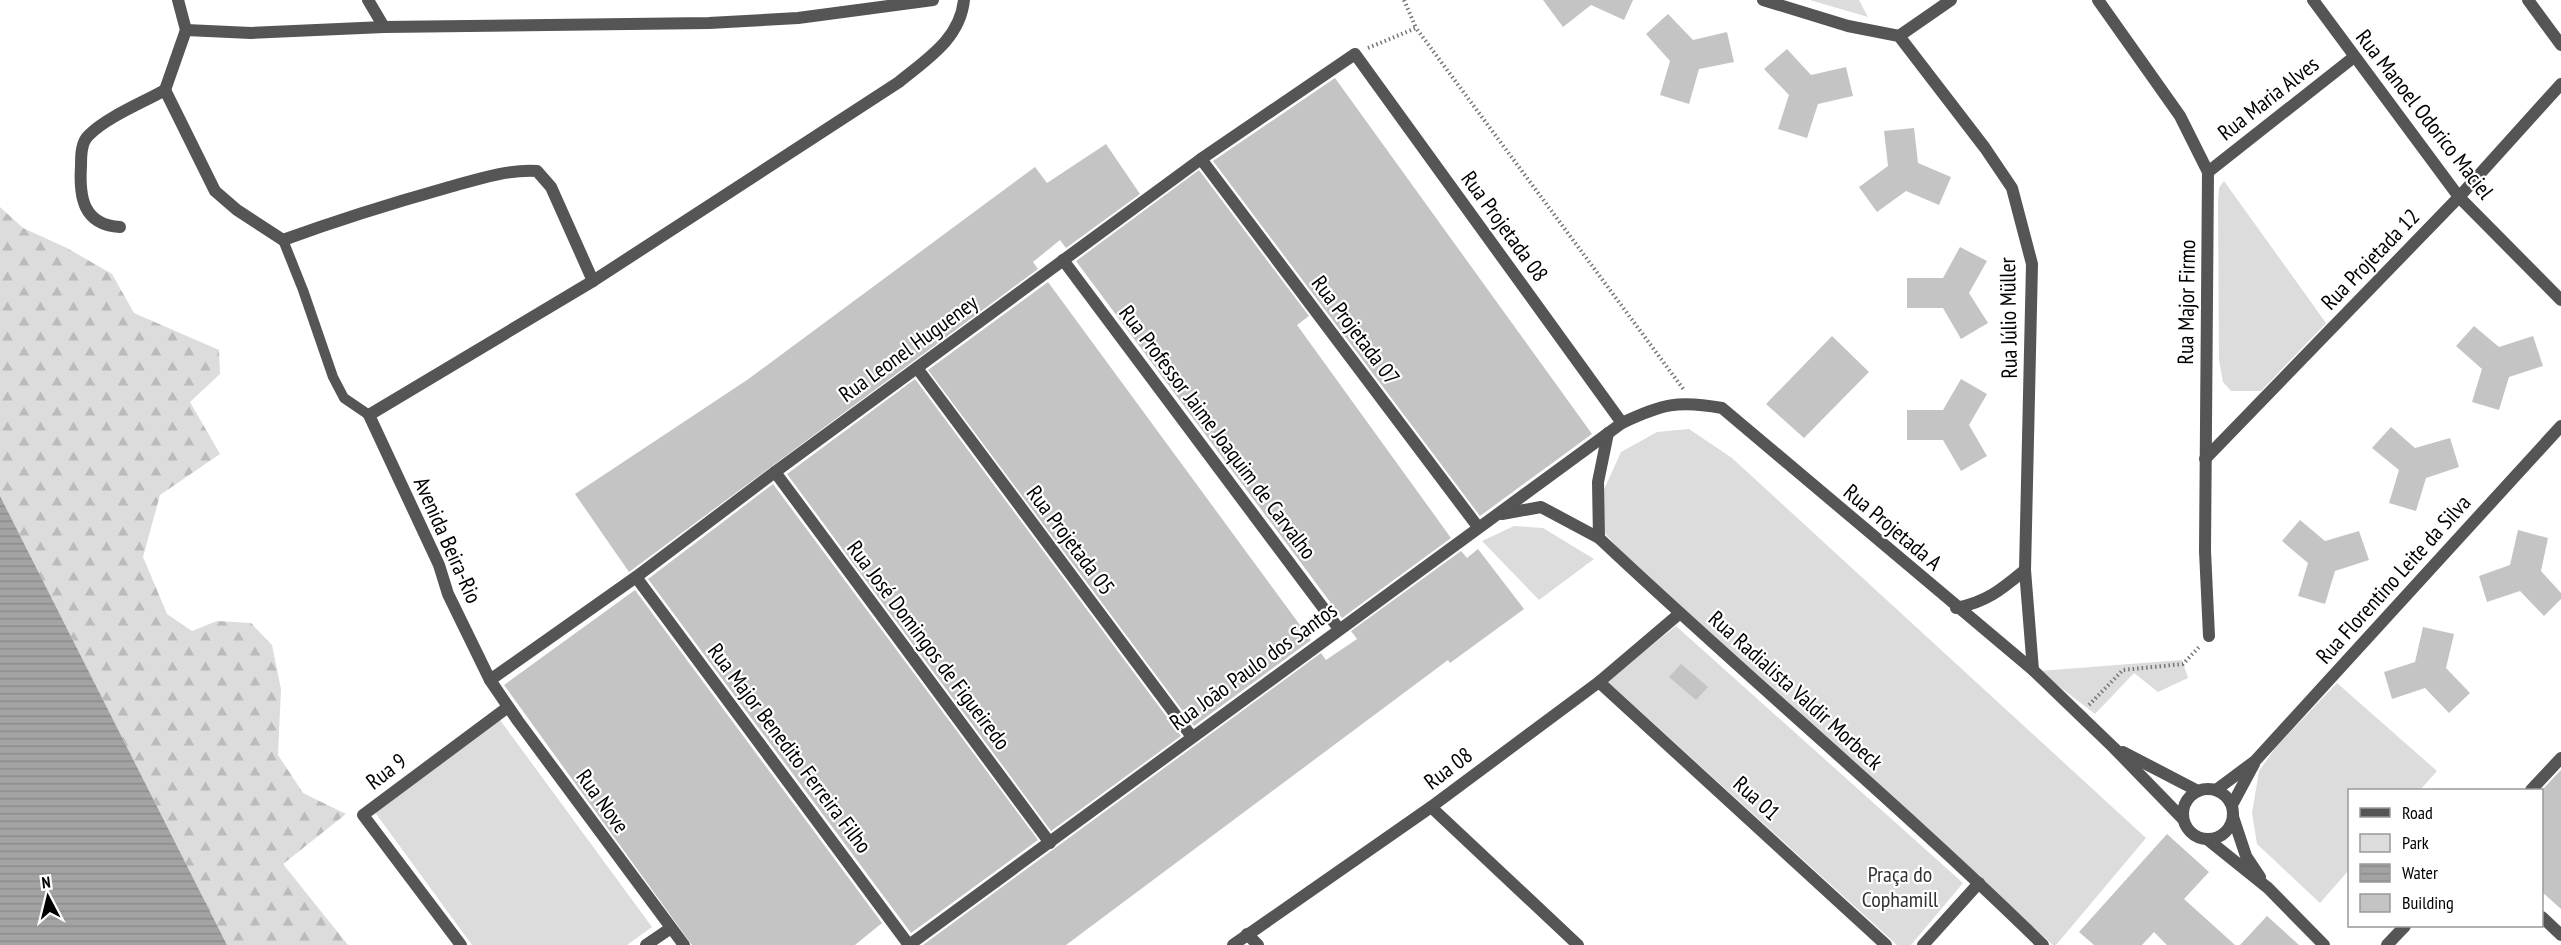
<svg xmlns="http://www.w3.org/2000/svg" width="2561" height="945" font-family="'PT Sans Narrow',sans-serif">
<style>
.green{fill:#dcdcdc}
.forest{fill:url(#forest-firs)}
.water{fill:url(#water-rules)}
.building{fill:#c4c4c4}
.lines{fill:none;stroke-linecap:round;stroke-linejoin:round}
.path{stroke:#777;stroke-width:4;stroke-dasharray:1.5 3;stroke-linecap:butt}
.lane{stroke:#555;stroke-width:10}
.street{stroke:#555;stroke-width:12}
.labels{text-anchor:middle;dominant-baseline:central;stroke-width:4.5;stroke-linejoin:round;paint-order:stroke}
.street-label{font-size:22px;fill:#000;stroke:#fff}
.park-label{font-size:22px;fill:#333;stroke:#fff}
</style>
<defs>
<pattern id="forest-firs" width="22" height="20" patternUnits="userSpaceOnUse" patternTransform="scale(1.5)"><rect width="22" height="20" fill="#dcdcdc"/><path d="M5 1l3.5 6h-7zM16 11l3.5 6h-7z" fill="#bbb"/></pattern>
<pattern id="water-rules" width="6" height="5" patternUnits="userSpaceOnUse" patternTransform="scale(1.5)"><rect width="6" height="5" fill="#a3a3a3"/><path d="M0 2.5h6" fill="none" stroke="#8b8b8b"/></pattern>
</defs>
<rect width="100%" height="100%" fill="#fff"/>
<g class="green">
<path d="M1810,0H1859L1868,17Z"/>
<path d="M2224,181L2326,323L2261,391H2231L2223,382L2219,360L2218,202L2219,188Z"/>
<path d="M1689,429L1732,458L2146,838L2056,945H2053L1632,564L1605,533L1602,494L1621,452L1657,432Z"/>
<path d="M1514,526L1543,528L1594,559L1539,600L1482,541Z"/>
<path d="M1676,626L1963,883L1911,945H1897L1607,681Z"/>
<path d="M2182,660L2188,678L2158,692L2134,673L2095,714L2039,671Z"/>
<path d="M2337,683L2437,771L2420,790H2350L2349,870L2320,903L2257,844L2252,813L2259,771L2276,747Z"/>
<path d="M500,720L652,927L627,945H472L374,811Z"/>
</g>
<path class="forest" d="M0,207L23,228L67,248L112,274L134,313L219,350L220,374L190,402L220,454L160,495L143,557L167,614L192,631L217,621L251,623L272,645L281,689L278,755L303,793L346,814L283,864L348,945H227L0,496Z"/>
<path class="water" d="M0,496L227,945H0Z"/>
<g class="building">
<path d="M1543,0H1633L1624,20L1591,5L1563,27Z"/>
<path d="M1668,14L1693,40L1727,32L1734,62L1699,69L1689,104L1660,95L1670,61L1646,34Z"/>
<path d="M1787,49L1811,75L1846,67L1853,96L1818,104L1807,138L1778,129L1789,95L1764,69Z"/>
<path d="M1335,78L1592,434L1480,516L1213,161Z"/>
<path d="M1914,128L1918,163L1951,177L1939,205L1906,191L1877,212L1859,187L1888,166L1884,131Z"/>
<path d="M1106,144L1140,194L1066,248L1060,240L1033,262L1038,269L629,572L575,494L747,380L1035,167L1047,183Z"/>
<path d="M1199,170L1309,316L1297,325L1451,538L1342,618L1076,261Z"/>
<path d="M1960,247L1987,261L1969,293L1988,323L1961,339L1943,308H1907V278H1943Z"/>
<path d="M1048,282L1311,640L1194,726L928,370Z"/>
<path d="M2474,326L2499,347L2533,336L2543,366L2509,377L2499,410L2472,402L2482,369L2456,346Z"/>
<path d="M1832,336L1869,372L1804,438L1766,404Z"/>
<path d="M915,379L1181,736L1051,831L787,474Z"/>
<path d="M1961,379L1987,394L1969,425L1987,456L1961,471L1943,440H1907V410H1943Z"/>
<path d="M2391,427L2415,448L2450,438L2459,467L2426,478L2416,511L2389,503L2399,470L2372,448Z"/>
<path d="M773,484L1038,840L911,933L648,579Z"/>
<path d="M2300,520L2325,541L2359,531L2369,560L2335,571L2325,604L2298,596L2308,563L2282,541Z"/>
<path d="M2518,530L2548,538L2541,571L2561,593V599L2544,616L2520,591L2487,602L2479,576L2510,565Z"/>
<path d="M1478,549L1524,609L1450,663L1448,660L1066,945H923L1321,653L1326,660L1357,639L1351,631L1461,551L1467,558Z"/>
<path d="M635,590L882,923L855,945H692L504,685Z"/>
<path d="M2423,627L2454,634L2446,668L2470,693L2449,713L2425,688L2392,699L2384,672L2415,662Z"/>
<path d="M1681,664L1708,687L1696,700L1669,677Z"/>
<path d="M2561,770V909L2541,891V791Z"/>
<path d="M2167,834L2209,872L2184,899L2235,945H2167L2154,932L2142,945H2094L2079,932Z"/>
<path d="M2267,916L2299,945H2240Z"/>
</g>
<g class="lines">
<g class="path">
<path d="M1404,0L1416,28"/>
<path d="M1368,48L1416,28L1684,390"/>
<path d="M2089,705L2123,670L2183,664L2200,646"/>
</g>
<path class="lane" d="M283,240L303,290L333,377L344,398L369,415"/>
<g class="street">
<path d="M178,0L186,30"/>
<path d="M368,0L384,27"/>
<path d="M1763,0L1848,26L1899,36L1985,148L2012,188L2032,264L2025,570L2033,670"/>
<path d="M2098,0L2180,116L2208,172L2205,551L2209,636"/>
<path d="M2313,0L2459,197L2561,300"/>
<path d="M2528,0L2561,45"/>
<path d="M186,30L251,33L384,27L709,23L798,18L933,0"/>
<path d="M1899,36L1951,0"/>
<path d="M165,90L215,191L237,210L283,240C338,220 389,204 446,188C475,180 507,169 537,171L551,187L593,281"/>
<path d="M165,90L186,30"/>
<path d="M1201,159L1478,527"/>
<path d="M2208,172L2354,57"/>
<path d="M120,227C83,225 79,197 81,166C81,156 81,142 89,135C107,117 142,103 165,90"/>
<path d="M1063,260L1339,629"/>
<path d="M917,368L1192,737"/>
<path d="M1608,433L1598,482L1599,538C1745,676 1899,804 2043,945"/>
<path d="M2205,459L2459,197L2561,84"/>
<path d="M775,472L1050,843"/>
<path d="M1502,514L1541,507L1599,538"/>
<path d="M636,577L909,945L1622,423C1662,404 1678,400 1722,408L2033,670L2114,748L2183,819"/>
<path d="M1956,608C1987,602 2002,589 2025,570"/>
<path d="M490,680L636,577L775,472L1201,159L1355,54L1622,423"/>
<path d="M1599,682L1886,945"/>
<path d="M2123,752L2198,791"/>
<circle cx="2208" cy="814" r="25"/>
<path d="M2216,790L2255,761L2561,426"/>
<path d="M2531,790L2561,758"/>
<path d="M2232,805L2254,764"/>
<path d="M1431,807L1578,945"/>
<path d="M2233,817L2246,856L2260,877"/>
<path d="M2207,839L2268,888L2324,945"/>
<path d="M2542,917L2561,935"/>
<path d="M1247,934L1258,945"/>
<path d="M461,945L363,815L508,707"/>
<path d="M646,945L671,928"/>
<path d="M684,945L518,721L490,680L448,594L439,565L369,415L593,281L899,82C927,59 960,39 964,0"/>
<path d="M1233,945L1431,807L1599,682L1679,614"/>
<path d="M1923,945L1979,883"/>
<path d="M2387,945L2405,926"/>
</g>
</g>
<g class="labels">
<g class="street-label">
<text transform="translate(2268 98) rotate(-38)">Rua Maria Alves</text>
<text transform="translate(2425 114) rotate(52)">Rua Manoel Odorico Maciel</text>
<text transform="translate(1505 226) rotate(54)">Rua Projetada 08</text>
<text transform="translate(2370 259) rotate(-46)">Rua Projetada 12</text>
<text transform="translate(2186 302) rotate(-89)">Rua Major Firmo</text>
<text transform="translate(2008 318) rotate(-91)">Rua Júlio Müller</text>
<text transform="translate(1356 330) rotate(53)">Rua Projetada 07</text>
<text transform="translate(908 348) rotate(-36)">Rua Leonel Hugueney</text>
<text transform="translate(1218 432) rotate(53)">Rua Professor Jaime Joaquim de Carvalho</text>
<text transform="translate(1893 527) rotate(40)">Rua Projetada A</text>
<text transform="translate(448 540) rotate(66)">Avenida Beira-Rio</text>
<text transform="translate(1071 540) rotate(53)">Rua Projetada 05</text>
<text transform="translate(2393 579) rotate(-48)">Rua Florentino Leite da Silva</text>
<text transform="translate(929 645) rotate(53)">Rua José Domingos de Figueiredo</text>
<text transform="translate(1253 666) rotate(-36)">Rua João Paulo dos Santos</text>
<text transform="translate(1796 690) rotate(42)">Rua Radialista Valdir Morbeck</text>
<text transform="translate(790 748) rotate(53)">Rua Major Benedito Ferreira Filho</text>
<text transform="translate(1448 768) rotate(-37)">Rua 08</text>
<text transform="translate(386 771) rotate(-37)">Rua 9</text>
<text transform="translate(1757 798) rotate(42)">Rua 01</text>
<text transform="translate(603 801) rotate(54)">Rua Nove</text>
</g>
<g class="park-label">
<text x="1900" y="874">Praça do<tspan x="1900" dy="25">Cophamill</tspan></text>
</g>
</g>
<rect x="2348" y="789" width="195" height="138" fill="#ffffff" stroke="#999999" stroke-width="1.5"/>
<rect x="2360" y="808" width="30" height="9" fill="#555555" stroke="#999999" stroke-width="1.5"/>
<text x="2402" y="819" font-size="18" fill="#000000">Road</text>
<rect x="2360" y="834" width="30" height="18" fill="#dcdcdc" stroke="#999999" stroke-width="1.5"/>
<text x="2402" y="849" font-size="18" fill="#000000">Park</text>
<rect x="2360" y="864" width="30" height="18" fill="url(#water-rules)" stroke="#999999" stroke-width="1.5"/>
<text x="2402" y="879" font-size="18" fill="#000000">Water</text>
<rect x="2360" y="894" width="30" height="18" fill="#c4c4c4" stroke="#999999" stroke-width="1.5"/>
<text x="2402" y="909" font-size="18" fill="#000000">Building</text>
<g transform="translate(48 897) rotate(353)" stroke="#ffffff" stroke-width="4.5" paint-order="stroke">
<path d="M0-4.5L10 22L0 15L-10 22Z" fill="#000000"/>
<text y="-9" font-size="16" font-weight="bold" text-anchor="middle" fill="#000000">N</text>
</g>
</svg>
